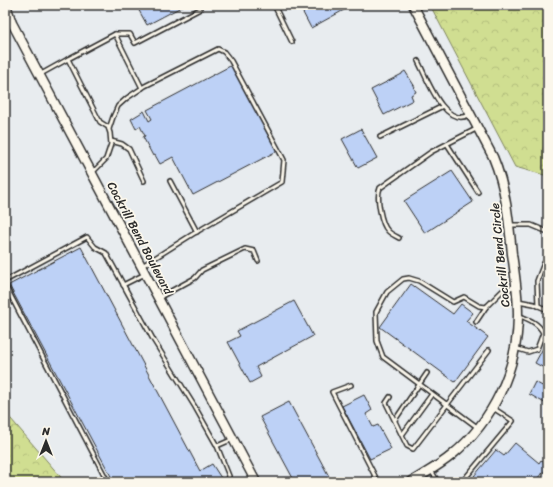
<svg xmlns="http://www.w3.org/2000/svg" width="553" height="487" font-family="Sriracha,sans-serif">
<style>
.forest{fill:url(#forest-crowns);stroke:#7e845e}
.building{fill:#bdd1f6;stroke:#2b2b2b}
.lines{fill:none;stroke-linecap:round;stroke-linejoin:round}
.service-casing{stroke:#2b2b2b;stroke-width:6}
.tertiary-casing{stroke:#2b2b2b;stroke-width:11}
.service{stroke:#fbf7ec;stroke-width:3}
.tertiary{stroke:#fbf7ec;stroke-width:8}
.labels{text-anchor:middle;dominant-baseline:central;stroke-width:3.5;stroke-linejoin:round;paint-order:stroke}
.street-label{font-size:12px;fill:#2b2b2b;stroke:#fbf7ec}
</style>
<defs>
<pattern id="forest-crowns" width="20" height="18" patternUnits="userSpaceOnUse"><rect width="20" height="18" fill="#d0de91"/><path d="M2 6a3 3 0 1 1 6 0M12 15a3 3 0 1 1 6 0" fill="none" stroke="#b3bf7d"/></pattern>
</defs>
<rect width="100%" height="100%" fill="#e8ecef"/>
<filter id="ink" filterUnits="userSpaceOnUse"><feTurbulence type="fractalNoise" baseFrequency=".025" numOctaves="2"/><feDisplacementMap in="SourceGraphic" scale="8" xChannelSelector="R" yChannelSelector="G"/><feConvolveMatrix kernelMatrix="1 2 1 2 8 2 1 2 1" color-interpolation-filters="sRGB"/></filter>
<g filter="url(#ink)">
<g class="forest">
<path d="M430,5H548V176L515,167Z"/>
<path d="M5,412L65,482H5Z"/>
</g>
<g class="building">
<path d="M136,5H185L147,25Z"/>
<path d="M299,5H353L311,28Z"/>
<path d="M232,65L277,151L193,195L173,157L160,164L155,155L153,156L143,137L145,136L140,126L136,129L131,119L144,111L149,121L152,119L147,110Z"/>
<path d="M405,71L415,87L414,88L416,92L411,95L413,100L384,115L371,90L402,74V73Z"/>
<path d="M361,129L377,158L358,168L342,139Z"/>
<path d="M452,171L473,202L425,233L404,201Z"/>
<path d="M81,247L200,471L212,464L221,478L214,482H114L9,285Z"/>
<path d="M411,284L453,314L461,304L473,313L466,321L488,337L455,382L380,327Z"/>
<path d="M294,301L313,336L256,367L261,377L250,383L228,342L240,336L237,331Z"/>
<path d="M548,339V370L535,363Z"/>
<path d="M535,382L548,389V405L529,394Z"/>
<path d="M364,395L372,410L366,414L373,427L378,425L391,449L370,459L342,406Z"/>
<path d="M289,402L332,482H295L260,417Z"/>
<path d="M515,443L539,463L541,460L548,466L536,482H481L474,476L496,450L504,456Z"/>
</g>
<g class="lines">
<g class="service-casing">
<g id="service">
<path d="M274,5L292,42"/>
<path d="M115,34H130L135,43L200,9"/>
<path d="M68,59L115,34L142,88"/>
<path d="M418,61C427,78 444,128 469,115"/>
<path d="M41,74L68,59L100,122L108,127L110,133L111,144L106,159L92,173"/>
<path d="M109,129L113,117L118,106L127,98L145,86L218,49L224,52L231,61L284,160L282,182L193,234L142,266"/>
<path d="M380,137L441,107"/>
<path d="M111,141L122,144L129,149L144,181"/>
<path d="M447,144L478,192"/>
<path d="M170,181L197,232"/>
<path d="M511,225H531L548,232"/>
<path d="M399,238C395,236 391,234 388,231C381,224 376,197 380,188L431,152L478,128"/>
<path d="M5,281L87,237L95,247L106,253L154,341L195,407L217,446L229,476L228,479L223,482"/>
<path d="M5,285L108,482"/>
<path d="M123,285L145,274"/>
<path d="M160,297L195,278L202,270L245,249L254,251L258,261"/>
<path d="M518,301L534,304L548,310"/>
<path d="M538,306L537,281L544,263"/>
<path d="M476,322L486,307"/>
<path d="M515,348L528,352L537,349L543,333C539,323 528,319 518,315"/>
<path d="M351,385L332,392L378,482"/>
<path d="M390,397L386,403L407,446L413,449L489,350"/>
<path d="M395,420L427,373"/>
<path d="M477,427L383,357L377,341L376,312L387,292L403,279L409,278L419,281L453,302L464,297L479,306L486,307L502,291L516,286"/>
<path d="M402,435L432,394"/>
<path d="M217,446L233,439"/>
<path d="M432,472L438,482"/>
<path d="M462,482L513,421L493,408"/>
</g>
</g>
<g class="tertiary-casing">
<g id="tertiary">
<path d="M6,5L12,23L256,482"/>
<path d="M411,482C425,473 439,466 452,455C493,421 518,369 518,315C518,295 515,274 512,254C509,221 506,188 493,157L413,5"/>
</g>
</g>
<use href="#service" class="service"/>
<use href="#tertiary" class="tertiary"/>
</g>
</g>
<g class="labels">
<g class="street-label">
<text transform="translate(140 238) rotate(62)">Cockrill Bend Boulevard</text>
<text transform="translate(500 255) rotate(-96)">Cockrill Bend Circle</text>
</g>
</g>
<rect width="553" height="487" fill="none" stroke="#fbf7ec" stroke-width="20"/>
<rect x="10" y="10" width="533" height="467" fill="none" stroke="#2b2b2b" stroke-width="1.5" filter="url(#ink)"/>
<g transform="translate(46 441)" stroke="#fbf7ec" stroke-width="3" paint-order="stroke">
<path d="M0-3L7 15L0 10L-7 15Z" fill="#2b2b2b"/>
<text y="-6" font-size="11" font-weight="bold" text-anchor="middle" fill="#2b2b2b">N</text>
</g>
</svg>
